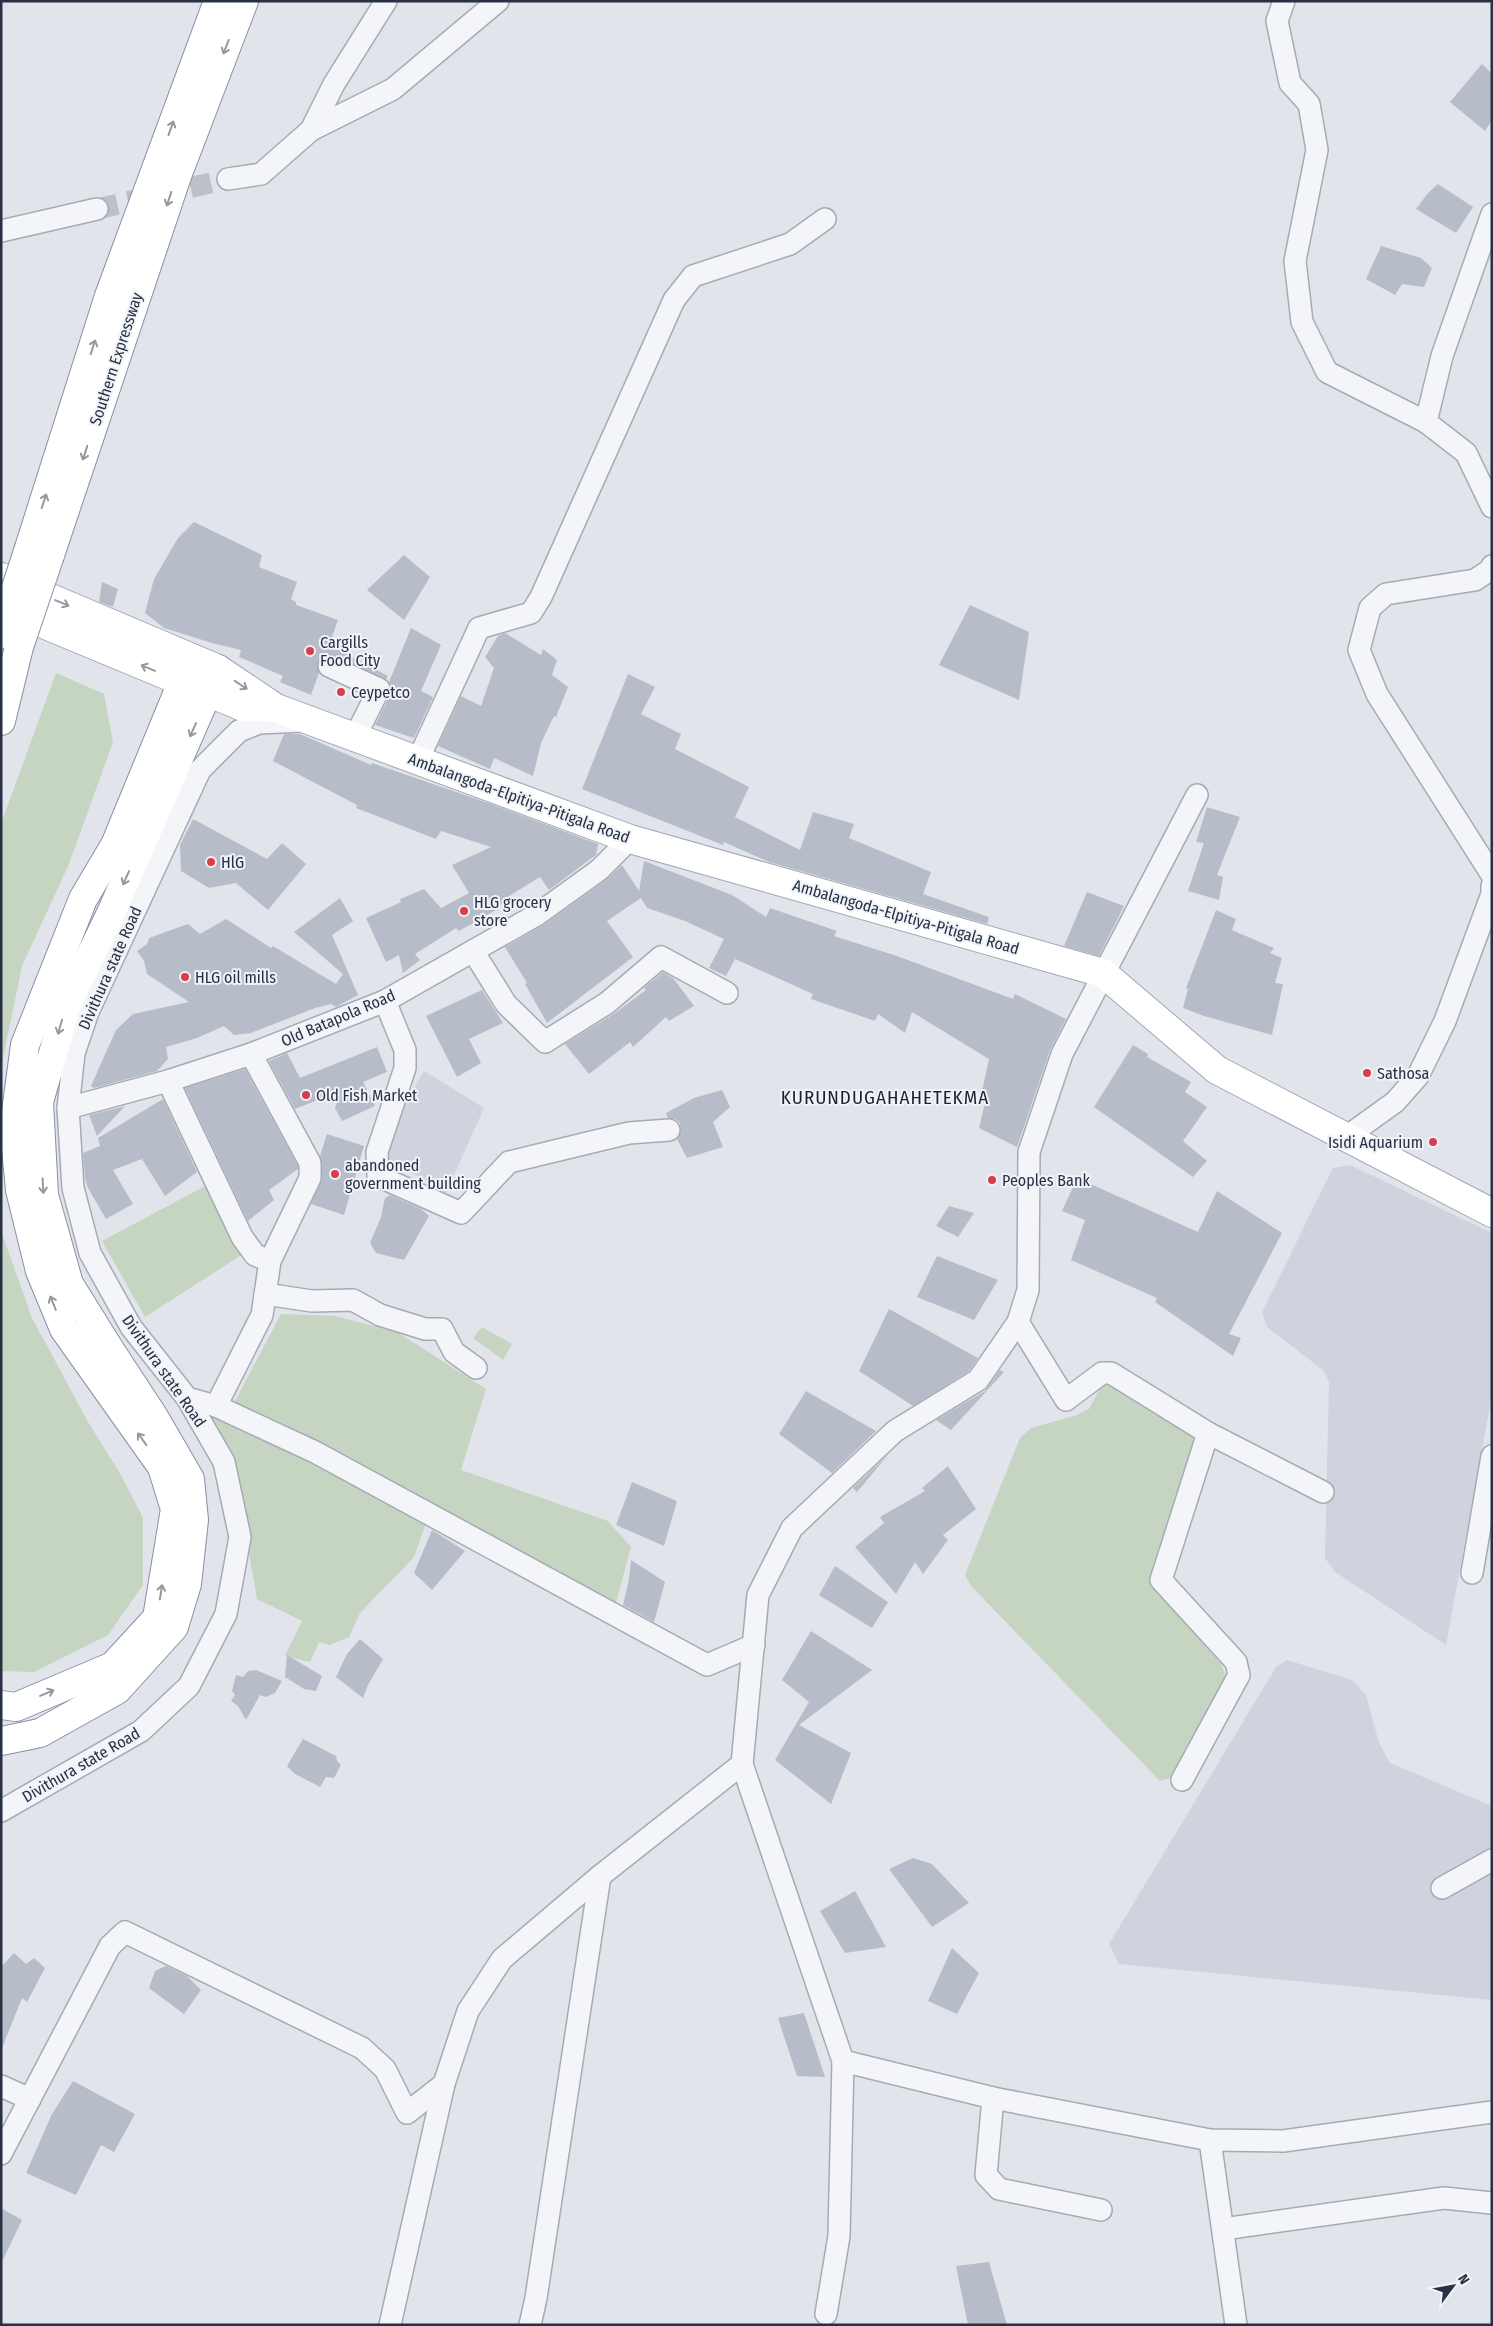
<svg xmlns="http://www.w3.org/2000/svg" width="1493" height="2326" font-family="'Fira Sans Condensed',sans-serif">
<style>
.built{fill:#ced3dd}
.green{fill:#c5d5c1}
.building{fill:#b7bdc8}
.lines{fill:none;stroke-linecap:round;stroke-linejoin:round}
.minor-tunnel{stroke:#bcc0c9;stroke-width:21;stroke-dasharray:21 11;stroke-linecap:butt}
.minor-casing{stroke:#a6aab5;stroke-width:24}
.major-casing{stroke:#9fa7b7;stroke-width:30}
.highway-casing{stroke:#8790a2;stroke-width:30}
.minor{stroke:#f4f5f8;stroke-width:21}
.major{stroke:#fff;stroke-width:28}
.highway{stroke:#fff;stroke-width:28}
.highway-bridge-casing{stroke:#8790a2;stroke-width:30;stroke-linecap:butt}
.highway-bridge{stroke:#fff;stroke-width:28}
.oneway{stroke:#9498a1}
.poi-dot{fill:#d83d4d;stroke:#f0f3f8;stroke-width:2}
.labels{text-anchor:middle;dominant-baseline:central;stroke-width:4;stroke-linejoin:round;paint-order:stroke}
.street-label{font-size:16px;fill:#283043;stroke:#f0f3f8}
.poi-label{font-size:16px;fill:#283043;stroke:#f0f3f8;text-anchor:start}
.quarter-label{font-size:19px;letter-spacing:1px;fill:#1a2234;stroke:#f0f3f8}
</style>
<rect width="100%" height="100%" fill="#e1e4ea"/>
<g class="built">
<path d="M424,1071L484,1108L446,1193L377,1152Z"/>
<path d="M1350,1165L1492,1233V1395L1446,1645L1335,1572L1325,1558L1329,1382L1324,1371L1267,1327L1262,1312L1333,1168Z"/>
<path d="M1287,1660L1352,1680L1366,1695L1379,1743L1390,1763L1492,1806V2000L1119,1964L1109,1944L1276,1667Z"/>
</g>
<g class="green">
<path d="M56,673L104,694L113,742L69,864L22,966L1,1068V824Z"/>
<path d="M209,1184L243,1254L145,1317L102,1241Z"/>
<path d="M1,1231L32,1318L88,1422L121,1475L143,1518V1585L108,1635L34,1672L1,1671Z"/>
<path d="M281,1314L335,1316L397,1332L486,1389L461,1470L608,1521L631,1547L616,1602H608L234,1403Z"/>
<path d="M482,1327L512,1344L503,1360L473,1338Z"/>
<path d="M1110,1382L1193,1438L1196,1445L1155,1588L1221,1664L1227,1679L1172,1777L1160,1781L972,1587L965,1575L1020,1438L1031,1428L1077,1415L1089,1409L1103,1383Z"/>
<path d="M187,1398L242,1419L427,1520L414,1557L360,1613L349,1637L329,1645L319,1642L310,1662L285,1656L302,1621L257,1599L242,1513Z"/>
</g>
<g class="building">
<path d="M1482,64L1492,74V120L1485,131L1450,102Z"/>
<path d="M1438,184L1473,207L1456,233L1416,209L1428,193Z"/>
<path d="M1381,246L1421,258L1432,268L1424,287L1402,284L1395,295L1366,279Z"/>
<path d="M194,522L262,555L259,567L297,582L291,599L296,602V605L338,620L329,645L388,676L386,679L334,655L327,654L321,656L318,661L319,673L311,695L280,682L283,676L239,657L241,650L212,643L164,628L145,613L154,579L178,538Z"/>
<path d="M404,555L430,577L404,620L367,590Z"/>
<path d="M102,582L118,589L113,607L99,602Z"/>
<path d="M970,605L1029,632L1019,700L939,665Z"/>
<path d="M411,628L441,645L421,691L433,697L414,738L375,725L390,695L391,688L389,682Z"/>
<path d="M505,633L541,655L543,649L557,660L552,675L568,687L556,717L554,716L541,743L533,776L494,758L490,769L438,746L461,696L481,706L494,668L485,657L498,636Z"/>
<path d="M628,674L655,687L641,714L681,734L675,749L749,787L735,817L800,850L813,812L854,824L849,838L931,872L923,894L989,917L987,924L769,862L724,842L723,845L582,789Z"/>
<path d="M284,734H300L371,765L372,763L491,804L598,844L596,855L549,890L540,877L509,896L496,910L459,931L456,928L415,954L420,960L403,973L399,955L386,962L366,918L401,902L400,899L424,889L441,908L469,893L452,865L491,847L441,831L436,839L356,808L357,805L273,761Z"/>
<path d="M1207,807L1240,817L1217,875L1223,877L1219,900L1188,891L1204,843L1196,842Z"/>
<path d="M193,819L267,859L282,843L306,864L268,910L236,883L209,888L181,871L180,845Z"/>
<path d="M644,861L732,895L766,917L770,908L837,931L834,936L897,956L1013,999L1015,994L1066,1019L1050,1050L1017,1147L979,1128L985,1103L980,1100L989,1059L912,1012L905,1033L878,1014L875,1021L811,999L813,994L735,959L726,976L709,968L724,939L685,921L647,908L641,898L607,921L633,957L547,1023L525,984L527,983L505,947L545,924L606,880L622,865L639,891Z"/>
<path d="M1087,892L1124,906L1099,956L1064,946Z"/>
<path d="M340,898L353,921L332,935L358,995L336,1007L331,1004L315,1008L251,1033L234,1035L224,1026L197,1038L166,1047L168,1059L157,1071L94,1088L91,1086L116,1030L133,1014L189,1002L147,974L144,961L137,951L147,944L149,938L188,924L200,934L226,919L271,948L273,946L336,984L343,974L294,932Z"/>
<path d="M1216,910L1236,919L1232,930L1274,948L1270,953L1282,958L1275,983L1283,984L1272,1035L1204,1016L1183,1008L1188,989L1186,988Z"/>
<path d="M663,972L673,978L694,1006L669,1021L666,1017L633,1047L630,1042L589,1074L565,1044L615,1013L646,990L644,988Z"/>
<path d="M482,990L503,1023L469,1039L481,1063L457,1077L426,1016Z"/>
<path d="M1133,1045L1148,1054L1147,1057L1191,1082L1185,1092L1207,1107L1183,1141L1207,1161L1193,1177L1094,1107Z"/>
<path d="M377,1047L387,1072L363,1082L375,1106L342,1121L335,1108L340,1091L295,1109L269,1061L287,1053L300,1078Z"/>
<path d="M245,1069L298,1166V1169L269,1190L274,1200L248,1221L185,1088Z"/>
<path d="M722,1090L730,1107L713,1122L723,1147L687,1158L677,1139L681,1130L680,1123L675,1119L668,1118L666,1113L694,1098Z"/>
<path d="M163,1099L197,1172L165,1196L142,1159L113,1170L133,1204L106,1219L88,1188L85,1178L83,1153L100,1146L98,1138Z"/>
<path d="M125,1106L97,1136L89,1115Z"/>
<path d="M327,1134L364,1146L344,1215L311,1204L322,1178L320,1156Z"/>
<path d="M1077,1178L1198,1232L1217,1191L1282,1233L1229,1334L1241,1338L1233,1356L1155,1302L1157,1298L1071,1260L1085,1220L1062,1211Z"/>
<path d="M390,1195L421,1209L429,1216L404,1260L376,1253L370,1243L381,1217L385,1198Z"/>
<path d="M949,1206L974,1213L958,1237L936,1226Z"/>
<path d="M937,1256L998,1280L974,1320L917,1297Z"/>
<path d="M889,1309L978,1358L969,1371L913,1406L859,1371Z"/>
<path d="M1000,1370L1004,1372L951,1430L936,1420L985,1391Z"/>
<path d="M806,1391L876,1431L832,1473L779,1434Z"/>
<path d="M888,1455L857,1492L853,1488Z"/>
<path d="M948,1466L976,1509L943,1535L948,1540L923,1574L915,1562L896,1594L855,1547L884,1523L880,1517L925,1491L922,1488Z"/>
<path d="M632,1482L677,1501L664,1546L616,1525Z"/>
<path d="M432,1530L465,1551L432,1590L414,1573Z"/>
<path d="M631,1560L665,1582L654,1622L623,1605L629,1579Z"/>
<path d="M835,1566L888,1602L872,1628L819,1595Z"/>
<path d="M811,1631L872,1670L799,1725L851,1753L831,1804L775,1760L809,1702L782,1680Z"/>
<path d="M360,1639L383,1659L368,1685L363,1698L336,1677L347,1654Z"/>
<path d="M287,1655L322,1676L316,1691L304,1689L285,1677Z"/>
<path d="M256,1670L282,1681L275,1693L266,1697L260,1695L246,1720L238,1706L231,1701L235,1695L232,1691L236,1675L243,1677L248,1671Z"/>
<path d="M303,1739L336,1756L337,1761L341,1765L334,1778L326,1777L320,1787L295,1774L287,1766Z"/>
<path d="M913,1858L932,1864L969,1903L932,1927L889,1869Z"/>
<path d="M855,1891L886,1947L845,1953L820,1911Z"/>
<path d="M952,1948L979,1973L957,2014L928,2001Z"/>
<path d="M14,1953L26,1964L34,1958L45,1968L27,2002L22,1998L2,2048L1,1967Z"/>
<path d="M166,1966L187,1976L201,1990L184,2014L149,1988L155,1971Z"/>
<path d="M804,2013L825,2077L797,2076L778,2018Z"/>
<path d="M73,2081L135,2114L114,2152L101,2145L76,2195L26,2173L52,2114Z"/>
<path d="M1,2208L22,2220L1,2264Z"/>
<path d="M989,2262L1007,2325H968L956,2266Z"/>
</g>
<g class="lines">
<path class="minor-tunnel" d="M97,209L228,179"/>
<g class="minor-casing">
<g id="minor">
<path d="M1284,1L1277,21L1290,83L1309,104L1317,150L1295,261L1302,322L1327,372L1426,422L1466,453L1492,507"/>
<path d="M311,130L393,89L498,1"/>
<path d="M228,179L261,174L311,130L334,84L386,1"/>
<path d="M1,231L97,209"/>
<path d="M1426,422L1442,356L1492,214"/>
<path d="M1492,566L1490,570L1475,580L1386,594L1370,608L1359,650L1377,694L1492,875"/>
<path d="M329,666L379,689L355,737"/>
<path d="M418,760L479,628L531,613L541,597L674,300L693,276L790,244L825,219"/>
<path d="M473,951L506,1004L545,1042L607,1003L661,957L727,993"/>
<path d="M385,1001L405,1050V1068L377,1152L378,1176L461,1213L509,1162L629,1133L669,1130"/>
<path d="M168,1081L242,1237L255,1255L270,1261"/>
<path d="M68,1108L168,1081L251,1054L385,1001L538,914L599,870L630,839"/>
<path d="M1345,1138L1395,1102L1418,1076L1445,1021L1492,894V886"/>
<path d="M265,1294L312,1301L353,1300L380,1315L425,1329H442L454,1352L476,1368"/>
<path d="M1018,1322L1066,1400L1102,1373H1111L1208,1433L1323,1492"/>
<path d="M187,1398L216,1406L315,1452L707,1665L754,1645"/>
<path d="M216,1406L262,1315L270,1261L310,1178V1163L251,1054"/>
<path d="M1472,1573L1492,1456"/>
<path d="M742,1764L843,2061L993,2098L1210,2140L1283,2141L1492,2112"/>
<path d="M1182,1780L1239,1675L1236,1662L1161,1580L1208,1433"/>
<path d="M1,1811L141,1731L189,1686L226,1614L240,1537L224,1462L187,1398L131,1327L90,1253L73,1188L68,1108L74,1053L88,1012L200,770L239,731L259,723L303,721"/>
<path d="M1442,1888L1492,1860"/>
<path d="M1,2086L30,2099"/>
<path d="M993,2098L986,2175L999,2189L1101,2210"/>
<path d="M1210,2140L1236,2325"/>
<path d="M1,2154L110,1946L125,1932L362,2048L385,2069L407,2113L444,2084"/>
<path d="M1223,2229L1444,2198L1492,2203"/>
<path d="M826,2314L839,2236L843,2061"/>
<path d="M390,2325L444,2084L468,2011L502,1959L600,1876L742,1764L758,1595L792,1528L895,1431L978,1380L1018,1322L1028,1290L1029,1152L1062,1054L1197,795"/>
<path d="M530,2325L536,2298L600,1876"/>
</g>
</g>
<g class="major-casing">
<g id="major">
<path d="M1,577L218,669L276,708L630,839L1103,973L1217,1070L1492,1213"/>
<path d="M7,609L243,707L275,708"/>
</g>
</g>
<g class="highway-casing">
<g id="highway">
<path d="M29,548L109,296L218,1"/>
<path d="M50,555L177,176L244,1"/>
<path d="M1,721L19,647"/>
<path d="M1,1705L16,1707L113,1666L157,1618L175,1509L162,1467L64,1329L40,1271L20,1190L14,1127L25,1045L83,899L115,845L192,658"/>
<path d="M1,1741L40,1733L117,1690L174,1627L187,1584L194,1520L190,1479L154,1417L112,1353L69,1284L44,1195L39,1102L67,1004L111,913L218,669"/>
</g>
</g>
<use href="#minor" class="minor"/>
<use href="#major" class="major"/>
<use href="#highway" class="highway"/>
<g class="highway-bridge-casing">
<g id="highway-bridge">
<path d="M1,634L29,548"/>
<path d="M19,647L50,555"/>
</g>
</g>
<use href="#highway-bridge" class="highway-bridge"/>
</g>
<defs><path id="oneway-shaft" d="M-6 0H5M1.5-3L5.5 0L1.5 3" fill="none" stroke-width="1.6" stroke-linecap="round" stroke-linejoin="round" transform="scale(1.25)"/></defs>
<g class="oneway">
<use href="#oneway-shaft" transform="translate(226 47) rotate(111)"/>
<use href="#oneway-shaft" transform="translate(171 128) rotate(-70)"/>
<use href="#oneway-shaft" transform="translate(169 199) rotate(108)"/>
<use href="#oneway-shaft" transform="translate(93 347) rotate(-72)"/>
<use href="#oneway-shaft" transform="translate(85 453) rotate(108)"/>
<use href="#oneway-shaft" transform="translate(44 501) rotate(-72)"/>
<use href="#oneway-shaft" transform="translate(62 603) rotate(23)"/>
<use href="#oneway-shaft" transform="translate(148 668) rotate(-157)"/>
<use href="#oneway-shaft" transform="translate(241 685) rotate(34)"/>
<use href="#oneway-shaft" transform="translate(193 730) rotate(114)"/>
<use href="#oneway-shaft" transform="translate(126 878) rotate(114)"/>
<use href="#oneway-shaft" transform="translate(60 1027) rotate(106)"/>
<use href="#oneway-shaft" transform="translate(43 1186) rotate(87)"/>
<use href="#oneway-shaft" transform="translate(53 1303) rotate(-112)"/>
<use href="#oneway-shaft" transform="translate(142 1439) rotate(-126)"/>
<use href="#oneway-shaft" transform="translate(161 1592) rotate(-81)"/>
<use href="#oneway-shaft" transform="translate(47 1693) rotate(-23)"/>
</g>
<g class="poi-dot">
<circle cx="310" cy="651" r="5"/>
<circle cx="341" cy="692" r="5"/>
<circle cx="211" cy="862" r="5"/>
<circle cx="464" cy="911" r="5"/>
<circle cx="185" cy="977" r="5"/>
<circle cx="1367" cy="1073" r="5"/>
<circle cx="306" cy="1095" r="5"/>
<circle cx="1433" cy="1142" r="5"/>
<circle cx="335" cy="1174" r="5"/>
<circle cx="992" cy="1180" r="5"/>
</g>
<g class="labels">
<g class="street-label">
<text transform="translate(116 359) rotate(-72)">Southern Expressway</text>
<text transform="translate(519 798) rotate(20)">Ambalangoda-Elpitiya-Pitigala Road</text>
<text transform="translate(906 917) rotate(16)">Ambalangoda-Elpitiya-Pitigala Road</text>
<text transform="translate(110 968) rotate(-66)">Divithura state Road</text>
<text transform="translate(338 1018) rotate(-23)">Old Batapola Road</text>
<text transform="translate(164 1371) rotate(55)">Divithura state Road</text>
<text transform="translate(81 1765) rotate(-30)">Divithura state Road</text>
</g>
<g class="poi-label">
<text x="320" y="642">Cargills<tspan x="320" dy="18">Food City</tspan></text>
<text x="351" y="692">Ceypetco</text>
<text x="221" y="862">HlG</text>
<text x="474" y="902">HLG grocery<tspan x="474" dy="18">store</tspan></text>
<text x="195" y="977">HLG oil mills</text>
<text x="1377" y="1073">Sathosa</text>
<text x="316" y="1095">Old Fish Market</text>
<text x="1423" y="1142" text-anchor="end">Isidi Aquarium</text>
<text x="345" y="1165">abandoned<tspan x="345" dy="18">government building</tspan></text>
<text x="1002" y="1180">Peoples Bank</text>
</g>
<g class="quarter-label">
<text x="885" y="1097">KURUNDUGAHAHETEKMA</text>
</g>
</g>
<rect width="1493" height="2326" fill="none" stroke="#283043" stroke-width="5"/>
<g transform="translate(1453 2286) rotate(58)" stroke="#f0f3f8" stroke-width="4" paint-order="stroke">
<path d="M0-4L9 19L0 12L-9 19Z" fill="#283043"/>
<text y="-8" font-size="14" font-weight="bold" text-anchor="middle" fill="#283043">N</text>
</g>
</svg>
